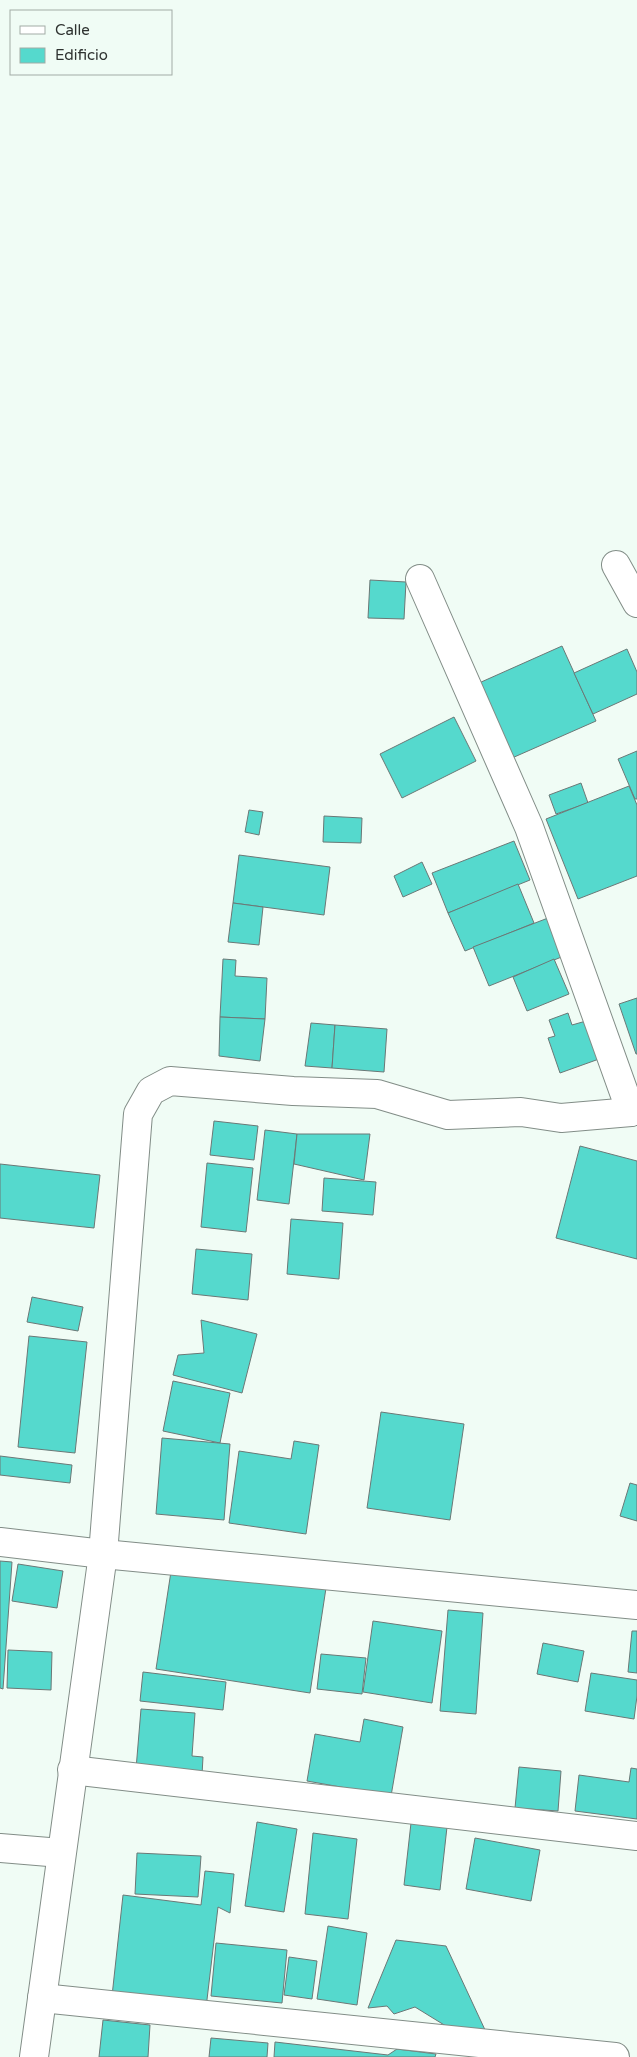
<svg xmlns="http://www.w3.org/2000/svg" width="637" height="2057" font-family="'Varela Round',sans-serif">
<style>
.building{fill:#55d9cd;stroke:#6b7876}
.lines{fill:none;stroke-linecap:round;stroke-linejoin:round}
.minor-casing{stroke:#828d87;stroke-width:30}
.minor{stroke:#fff;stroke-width:28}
</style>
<rect width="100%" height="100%" fill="#f0fcf5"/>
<g class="building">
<path d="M370,580L406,582L404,619L368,618Z"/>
<path d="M562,646L596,721L512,758L479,683Z"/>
<path d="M627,649L637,672V694L593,714L574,673Z"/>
<path d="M454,717L476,761L402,798L380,754Z"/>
<path d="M637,751V799H635L618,759Z"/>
<path d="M581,783L588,803L556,814L549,795Z"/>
<path d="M629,786L637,805V876L578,899L546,819Z"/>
<path d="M249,810L263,812L259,835L245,832Z"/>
<path d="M324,816L362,818L361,843L323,842Z"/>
<path d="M514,841L530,880L448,913L432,873Z"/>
<path d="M239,855L330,867L324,915L233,903Z"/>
<path d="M422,862L432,884L403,897L394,876Z"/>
<path d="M518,884L534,923L465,951L448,913Z"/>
<path d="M233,903L263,907L259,945L228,942Z"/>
<path d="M548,918L564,956L489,986L473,947Z"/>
<path d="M223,959L236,960L235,976L267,978L265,1019L220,1017Z"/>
<path d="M554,959L569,994L527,1011L513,977Z"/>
<path d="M637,998V1054H636L619,1004Z"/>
<path d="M568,1013L572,1025L586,1021L599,1059L560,1073L548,1038L555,1036L549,1020Z"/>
<path d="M220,1017L265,1019L260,1061L219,1056Z"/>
<path d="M311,1023L335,1025L332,1068L305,1066Z"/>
<path d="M335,1025L387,1029L384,1072L332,1068Z"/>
<path d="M214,1121L258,1126L254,1160L210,1155Z"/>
<path d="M265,1130L297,1134L289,1204L257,1200Z"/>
<path d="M297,1134H370L364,1180L294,1164Z"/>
<path d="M580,1146L637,1161V1259L556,1238Z"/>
<path d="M207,1163L253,1168L246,1232L201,1227Z"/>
<path d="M0,1164L100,1175L94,1228L0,1218Z"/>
<path d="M324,1178L376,1182L373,1215L322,1211Z"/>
<path d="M291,1219L343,1223L339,1279L287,1274Z"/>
<path d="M196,1249L252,1254L248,1300L192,1294Z"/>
<path d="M32,1297L83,1307L78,1331L27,1322Z"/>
<path d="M201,1320L257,1334L242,1393L173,1375L178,1355L204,1353Z"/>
<path d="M29,1336L87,1342L75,1453L18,1447Z"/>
<path d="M173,1381L230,1393L220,1443L163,1431Z"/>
<path d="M381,1412L464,1424L450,1520L367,1508Z"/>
<path d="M162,1438L230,1444L224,1520L156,1514Z"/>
<path d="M294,1441L319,1445L306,1534L229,1523L239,1451L291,1459Z"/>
<path d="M0,1456L72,1465L70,1483L0,1475Z"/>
<path d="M630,1483L637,1485V1521L620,1516Z"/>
<path d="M0,1561L12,1562L3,1689L0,1688Z"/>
<path d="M18,1564L63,1571L57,1608L12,1601Z"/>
<path d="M172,1565L326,1588L310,1693L156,1669Z"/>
<path d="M448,1610L483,1613L476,1714L440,1711Z"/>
<path d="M373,1621L442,1631L432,1703L363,1692Z"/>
<path d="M632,1631H637V1673L628,1672Z"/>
<path d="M543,1643L584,1651L578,1682L537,1674Z"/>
<path d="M8,1650L52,1652L51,1690L7,1688Z"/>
<path d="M321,1654L366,1658L362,1694L317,1689Z"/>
<path d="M143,1672L226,1682L223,1710L140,1701Z"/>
<path d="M591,1673L637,1680V1696L634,1719L585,1711Z"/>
<path d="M141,1709L195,1713L192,1756L203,1757L202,1775L136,1769Z"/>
<path d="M364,1719L403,1727L391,1796L307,1781L315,1734L360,1742Z"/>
<path d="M519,1767L561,1771L558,1811L515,1808Z"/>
<path d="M631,1768L637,1769V1819L575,1811L579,1775L629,1782Z"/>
<path d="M257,1822L297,1829L284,1912L245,1906Z"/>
<path d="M411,1823L447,1827L440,1890L404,1885Z"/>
<path d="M313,1833L357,1839L348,1919L305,1914Z"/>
<path d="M475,1838L540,1850L531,1901L466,1889Z"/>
<path d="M137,1853L201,1856L198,1897L135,1894Z"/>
<path d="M205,1871L234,1874L230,1913L218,1907L206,2008L112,1996L123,1895L201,1905Z"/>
<path d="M328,1926L367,1933L357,2005L317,1999Z"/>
<path d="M396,1940L446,1946L486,2032L454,2031L415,2007L394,2014L387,2006L368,2008Z"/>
<path d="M216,1943L287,1950L282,2003L211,1996Z"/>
<path d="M289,1957L317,1961L312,1999L284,1995Z"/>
<path d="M103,2020L150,2025L148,2057H99Z"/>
<path d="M211,2038L268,2043L267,2057H209Z"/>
<path d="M275,2042L388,2055L397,2049L436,2054L435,2057H274Z"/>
</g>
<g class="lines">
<g class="minor-casing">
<g id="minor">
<path d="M616,565L637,603"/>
<path d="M420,579L529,827L631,1112"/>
<path d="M0,1542L103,1554L637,1605"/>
<path d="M72,1770L637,1836"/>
<path d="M0,1848L61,1853"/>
<path d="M42,1998L615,2057"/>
<path d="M34,2057L103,1554L138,1114L151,1091L170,1081L293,1091L377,1094L448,1115L521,1112L561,1118L631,1112L637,1109"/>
</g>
</g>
<use href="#minor" class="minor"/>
</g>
<rect x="10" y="10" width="162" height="65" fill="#f0fcf5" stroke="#a2aba6"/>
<rect x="20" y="26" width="25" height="8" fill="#ffffff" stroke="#a2aba6"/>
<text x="55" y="35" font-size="15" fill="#2e3230">Calle</text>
<rect x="20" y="48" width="25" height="15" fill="#55d9cd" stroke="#a2aba6"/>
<text x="55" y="60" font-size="15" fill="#2e3230">Edificio</text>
</svg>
